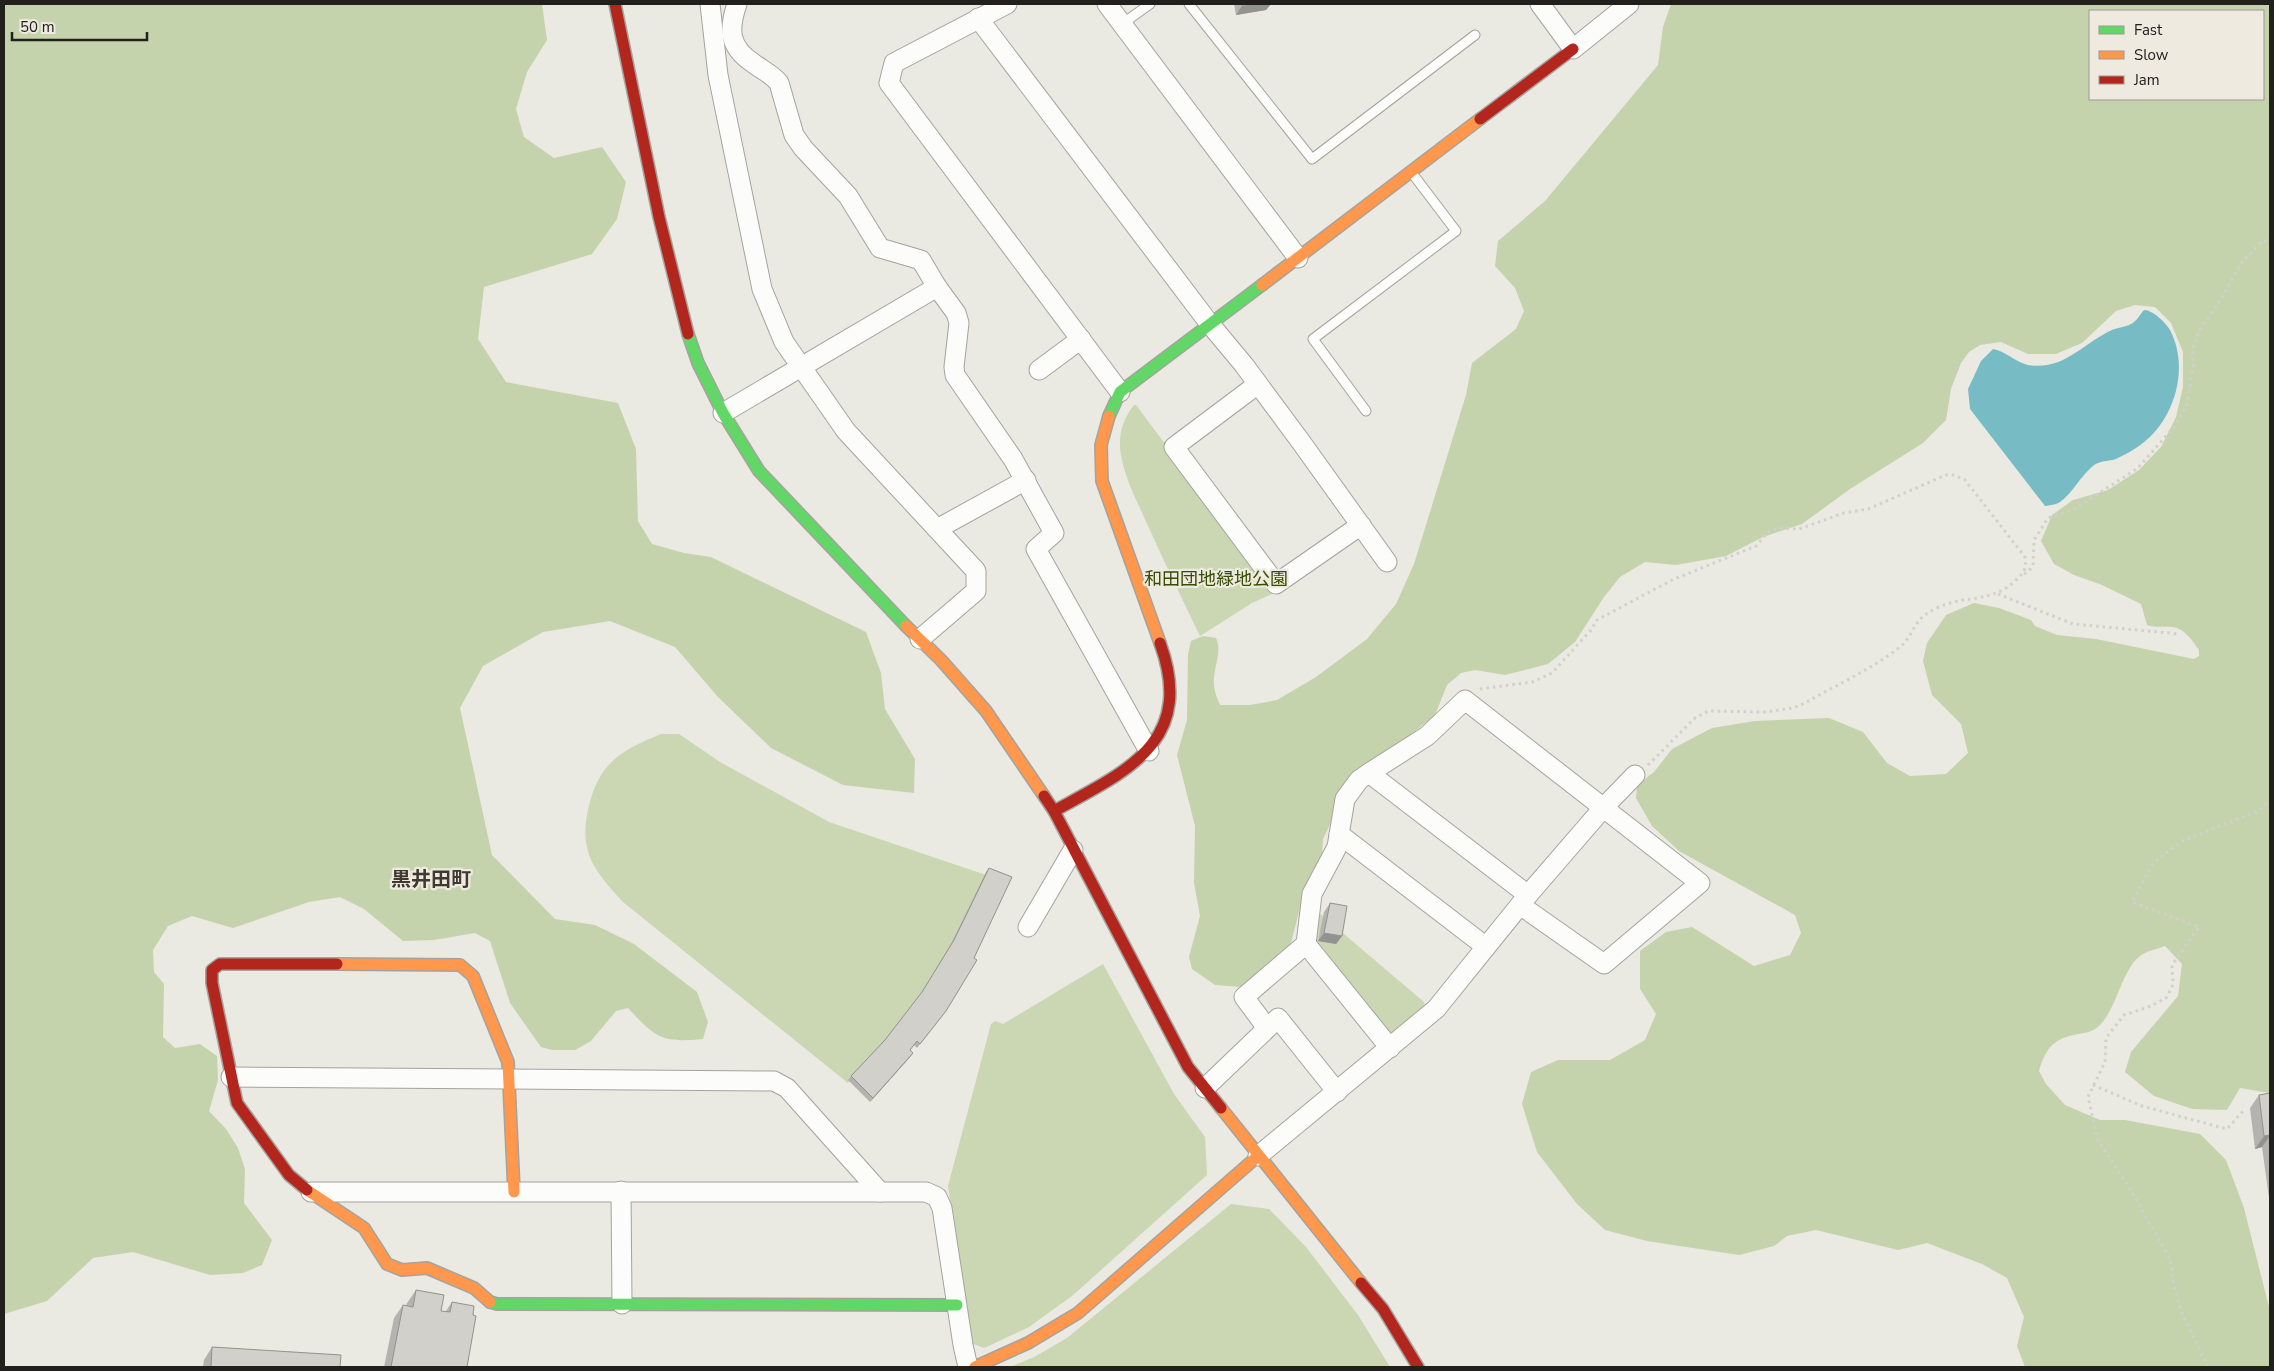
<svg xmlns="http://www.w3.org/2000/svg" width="2274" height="1371" font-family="'Nunito Sans','Noto Sans JP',sans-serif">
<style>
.green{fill:#cad7b2}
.forest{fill:#c5d3ac;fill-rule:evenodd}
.water{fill:#77bcc5}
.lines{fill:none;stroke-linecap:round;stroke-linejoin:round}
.lane-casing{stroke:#a4a39e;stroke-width:11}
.street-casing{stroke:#a4a39e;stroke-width:21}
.fast-casing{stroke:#a4a39e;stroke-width:14}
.slow-casing{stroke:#a4a39e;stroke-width:14}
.jam-casing{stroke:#a4a39e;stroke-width:14}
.path{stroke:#d1d0ce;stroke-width:3;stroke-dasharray:2.5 4;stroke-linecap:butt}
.lane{stroke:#fcfcfb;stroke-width:9}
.street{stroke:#fcfcfb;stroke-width:19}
.fast{stroke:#63d668;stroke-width:11}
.slow{stroke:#ff974d;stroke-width:11}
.jam{stroke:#b3261e;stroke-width:11}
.wall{fill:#b4b3af}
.shaded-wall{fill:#92928e}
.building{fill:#d1d0cb;stroke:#92928e}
.labels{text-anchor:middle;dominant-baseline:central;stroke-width:4.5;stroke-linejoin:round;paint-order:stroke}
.park-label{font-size:18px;fill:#364c00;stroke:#eeeadf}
.quarter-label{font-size:20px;font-weight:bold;fill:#3e3a32;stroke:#eeeadf}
</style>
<rect width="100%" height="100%" fill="#eae9e2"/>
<g class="green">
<path d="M1134,405H1136L1274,590V593L1252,603L1200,636C1181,597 1162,557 1144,517C1136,499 1126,480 1122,460C1117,440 1121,421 1134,405Z"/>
<path d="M661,734H679L720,762L829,822L986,875L969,915L913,1011L848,1083L623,902C612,890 600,877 592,862C584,845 584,828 588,810C598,764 619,751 661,734Z"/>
<path d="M1318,912L1424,1002L1425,1006L1395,1032H1389L1313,941Z"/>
<path d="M1103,964L1174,1094L1205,1137L1207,1175L1072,1296L1029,1327L984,1348L971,1343L948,1186L991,1024L995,1021L1003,1024Z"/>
<path d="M1231,1204L1269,1209L1306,1247L1358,1315L1390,1367H1010L1034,1357L1067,1338Z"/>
</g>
<g class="forest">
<path d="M4,4H542L547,40L527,72L516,109L524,137L554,158L602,147L626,182L617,219L592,254L484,287L478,339L506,382L618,403L636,449L638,521L652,544L684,553L711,557L866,632L881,673L885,709L915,759L914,793L843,785L771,748L718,697L675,647L610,621L543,632L483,666L460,708L492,855L555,919L595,925L634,944L697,992L708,1022L703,1039C661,1043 656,1038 628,1008L616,1011L591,1041L575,1050H552L541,1047L510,1003L490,941L475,933L434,940L403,941L364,909L340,897L309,902L233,928L192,916L168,926L153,950L154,972L164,984L163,1037L175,1048L200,1044L217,1056L218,1080L209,1111L226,1129L238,1148L245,1169L244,1203L272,1240L262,1265L243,1273L210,1275L133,1252L93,1258L47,1301L4,1314Z"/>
<path d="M1671,4H2270V1093L2240,1088L2227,1110L2192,1109L2154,1096L2125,1072L2131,1052L2178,996L2182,964L2165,946C2158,949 2150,950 2143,954C2122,966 2118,1008 2099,1026C2092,1033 2082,1033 2074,1035C2052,1039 2045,1051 2039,1071L2046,1084L2065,1105L2100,1120H2125L2200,1134L2226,1160L2244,1208L2270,1311V1367H2025L2017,1346L2024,1317L2007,1278L1982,1264L1927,1243L1898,1250L1816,1230L1787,1236L1774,1246L1739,1255L1647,1241L1605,1230L1577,1204L1537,1152L1522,1104L1531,1072L1558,1060H1610L1645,1040L1656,1014L1640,989V951L1666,932L1692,927L1754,966L1790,955L1801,933L1795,915L1679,851L1652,826L1636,798L1637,785L1654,772L1672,749L1712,728L1755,721L1829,718L1863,732L1887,763L1910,776L1946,774L1968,753L1961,724L1932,695L1923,661L1927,643L1946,615L1974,603L1999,608L2031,620L2035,626L2057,635L2096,639L2194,659L2199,656V650C2192,640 2184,628 2172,627C2163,626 2156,628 2147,625L2141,604L2102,585L2074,575L2054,564L2041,541L2052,515L2073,500L2108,490L2139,470L2161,447L2176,417L2183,387V352L2171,323L2155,307L2135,305L2116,311L2082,343L2056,354H2028L2001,342L1980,345L1969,352L1961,363L1951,389L1946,420L1923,443L1850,489L1802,524L1763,537L1726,556L1676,565L1645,562L1620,577L1604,597L1575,642L1548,664L1505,675L1475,670L1461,673L1447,685L1435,715L1392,750L1370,761L1350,783L1323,839L1322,856L1317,875L1301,904L1290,947L1242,987L1215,985L1192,969L1189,957L1200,916L1194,883L1195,826L1177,755L1187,720L1188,654L1191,641L1203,636L1216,638C1222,651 1215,664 1214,678C1213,688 1216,696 1220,705H1250L1277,700L1316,677L1367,639L1396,604L1414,564L1466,395L1472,363L1516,329L1524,311L1515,288L1495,266L1498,241L1545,201L1658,65L1663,27ZM2090,11H2263V99H2090Z"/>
</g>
<path class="water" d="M2144,310C2153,310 2166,323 2170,330C2191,370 2173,425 2136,448C2130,452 2122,456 2116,459C2109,461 2100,461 2094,465C2081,475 2072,494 2060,502C2056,505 2050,505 2045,506L1970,409L1968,389L1981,361L1993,349C2006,351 2015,362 2028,365C2064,371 2083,343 2112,330C2119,327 2128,327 2134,322C2138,319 2140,314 2144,310Z"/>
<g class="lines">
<g class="lane-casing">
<g id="lane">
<path d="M1189,4L1312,159L1475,35"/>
<path d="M1122,24L1150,4"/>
<path d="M1366,411L1313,339L1456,231L1412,173"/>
</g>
</g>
<g class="street-casing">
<g id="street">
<path d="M710,4L718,75L762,289L784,342L846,431L976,571V591L920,639"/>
<path d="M737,4C728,30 729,47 753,63C762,70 772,74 779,83L794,135L803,148L848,196L880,248L921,260L937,287L956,313L959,323L954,367L955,375L1013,459L1054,533L1036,549L1149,751"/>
<path d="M1007,4L894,63L889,83L1120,392"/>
<path d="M1107,4L1298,258"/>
<path d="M1540,4L1573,49L1629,4"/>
<path d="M978,18L1209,323L1244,365L1301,442L1387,562"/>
<path d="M1039,370L1081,339"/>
<path d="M1258,384L1174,447L1276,584L1361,525"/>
<path d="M723,413L937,287"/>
<path d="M937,529L1026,480"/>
<path d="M1369,773L1427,736L1465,700L1700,883L1604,964L1520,905"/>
<path d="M1339,834L1485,946"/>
<path d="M1028,927L1073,850"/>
<path d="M1306,944L1390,1048"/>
<path d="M1267,1028L1244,997L1306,944L1312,894L1337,847L1345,799L1359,780L1369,773L1528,895"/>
<path d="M231,1077L774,1081L787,1088L880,1192"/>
<path d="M1205,1088L1278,1018L1337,1092"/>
<path d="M1258,1156L1436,1009L1528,895L1604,807L1635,775"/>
<path d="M621,1191L622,1304"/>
<path d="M311,1192H926L937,1197L942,1208L963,1345L968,1367"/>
</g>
</g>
<g class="fast-casing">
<g id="fast">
<path d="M688,334L698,363L723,413L759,471L906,626"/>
<path d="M1109,416L1120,392L1262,285"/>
<path d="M490,1302L497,1304L957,1305"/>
</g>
</g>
<g class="slow-casing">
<g id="slow">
<path d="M1262,285L1480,119"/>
<path d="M1109,416L1101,445L1102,481L1160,643"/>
<path d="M906,626L941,660L986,711L1044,796"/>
<path d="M337,964L460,965L473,976L508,1062L514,1192"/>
<path d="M1221,1108L1361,1283"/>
<path d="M307,1190L364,1228L387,1264L402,1270L427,1268L474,1288L490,1302"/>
<path d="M975,1367L1028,1343L1078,1313L1258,1156"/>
</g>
</g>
<g class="jam-casing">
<g id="jam">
<path d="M615,4L659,217L688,334"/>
<path d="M1480,119L1573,49"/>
<path d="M1044,796L1054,811L1188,1067L1221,1108"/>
<path d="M1054,811C1127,771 1196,742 1160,643"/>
<path d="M307,1190L289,1175L237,1103L212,983V970L220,964H337"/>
<path d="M1361,1283L1383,1309L1418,1367"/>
</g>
</g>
<g class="path">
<path d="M2024,574L2029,571L2033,565L2034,540L2048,518L2074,509L2138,468L2174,427L2187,405L2193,368V346L2201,327L2216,307L2243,261L2261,242L2270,239"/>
<path d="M1998,594L2073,624L2180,634"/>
<path d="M1480,689L1532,682L1552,673L1591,630L1597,620L1672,580L1756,546L1769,531L1779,528L1799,529L1844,513L1868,509L1946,475H1954L1965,480L2025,557C2027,568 2024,573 2016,580C1993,603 1966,595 1939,607C1912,618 1916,633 1900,647C1872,669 1836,685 1805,703L1793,708L1766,712L1708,711L1695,718L1648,765"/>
<path d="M2093,1085L2142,1106L2227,1129L2244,1110"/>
<path d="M2208,1367L2182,1313L2174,1286L2170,1259L2132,1192L2098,1140L2088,1097L2105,1062L2106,1038L2124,1015L2151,1006L2166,998L2173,985L2172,965L2199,927L2132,902L2153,863L2182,841L2258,811L2270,801"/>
</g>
<use href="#lane" class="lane"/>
<use href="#street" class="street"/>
<use href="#fast" class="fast"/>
<use href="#slow" class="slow"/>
<use href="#jam" class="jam"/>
</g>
<g class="wall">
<path d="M1234,4H1271L1266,10L1236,15Z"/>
<path d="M989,868L943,1015L917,1048L914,1045L910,1050V1057L870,1102L848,1080L851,1076L885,1040L921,995L951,944L986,872Z"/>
<path d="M1330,903L1342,936L1336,944L1318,941L1324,912Z"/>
<path d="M2270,1093V1205L2262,1147L2255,1149L2250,1108L2259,1095Z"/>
<path d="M416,1290L441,1311H446L452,1302L473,1315L467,1367H384L394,1318L403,1305L406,1306L407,1303Z"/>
<path d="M212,1347L340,1367H203L204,1360Z"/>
</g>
<g class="shaded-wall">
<path d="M1260,4H1271L1266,10L1236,15L1242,6Z"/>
<path d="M1324,933L1342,936L1336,944L1318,941Z"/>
<path d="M913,1053L910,1057L870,1102L873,1098Z"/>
<path d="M2270,1135V1136L2262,1147L2255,1149L2264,1136Z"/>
</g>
<g class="building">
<path d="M1242,4H1260L1242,6Z"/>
<path d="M989,868L1012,877L974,958L977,960L946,1011L920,1044L917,1041L910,1050L913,1053L873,1098L851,1076L885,1040L922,992L954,940Z"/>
<path d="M1330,903L1347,906L1342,936L1324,933Z"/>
<path d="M2270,1093V1135L2264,1136L2259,1095Z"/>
<path d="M416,1290L444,1295L441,1311L450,1312L452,1302L474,1306L473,1315L476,1316L467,1367H391L403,1305L413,1307Z"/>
<path d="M212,1347L341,1355L340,1367H211Z"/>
</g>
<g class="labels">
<g class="park-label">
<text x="1216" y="579">和田団地緑地公園</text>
</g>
<g class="quarter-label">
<text x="431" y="879">黒井田町</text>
</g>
</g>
<rect width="2274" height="1371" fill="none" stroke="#22201d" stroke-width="10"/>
<rect x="2089" y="10" width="175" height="90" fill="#eeeadf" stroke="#9c9991"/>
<rect x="2099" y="26" width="25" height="8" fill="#63d668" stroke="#9c9991"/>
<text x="2134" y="35" font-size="15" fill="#22201d">Fast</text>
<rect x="2099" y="51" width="25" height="8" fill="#ff974d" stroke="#9c9991"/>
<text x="2134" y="60" font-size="15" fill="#22201d">Slow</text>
<rect x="2099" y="76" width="25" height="8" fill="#b3261e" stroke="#9c9991"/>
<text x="2134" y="85" font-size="15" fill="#22201d">Jam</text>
<path d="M12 32v8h135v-8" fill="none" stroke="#22201d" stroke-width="2.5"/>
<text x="20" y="32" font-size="15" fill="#22201d" stroke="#eeeadf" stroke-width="4" paint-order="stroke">50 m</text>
</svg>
